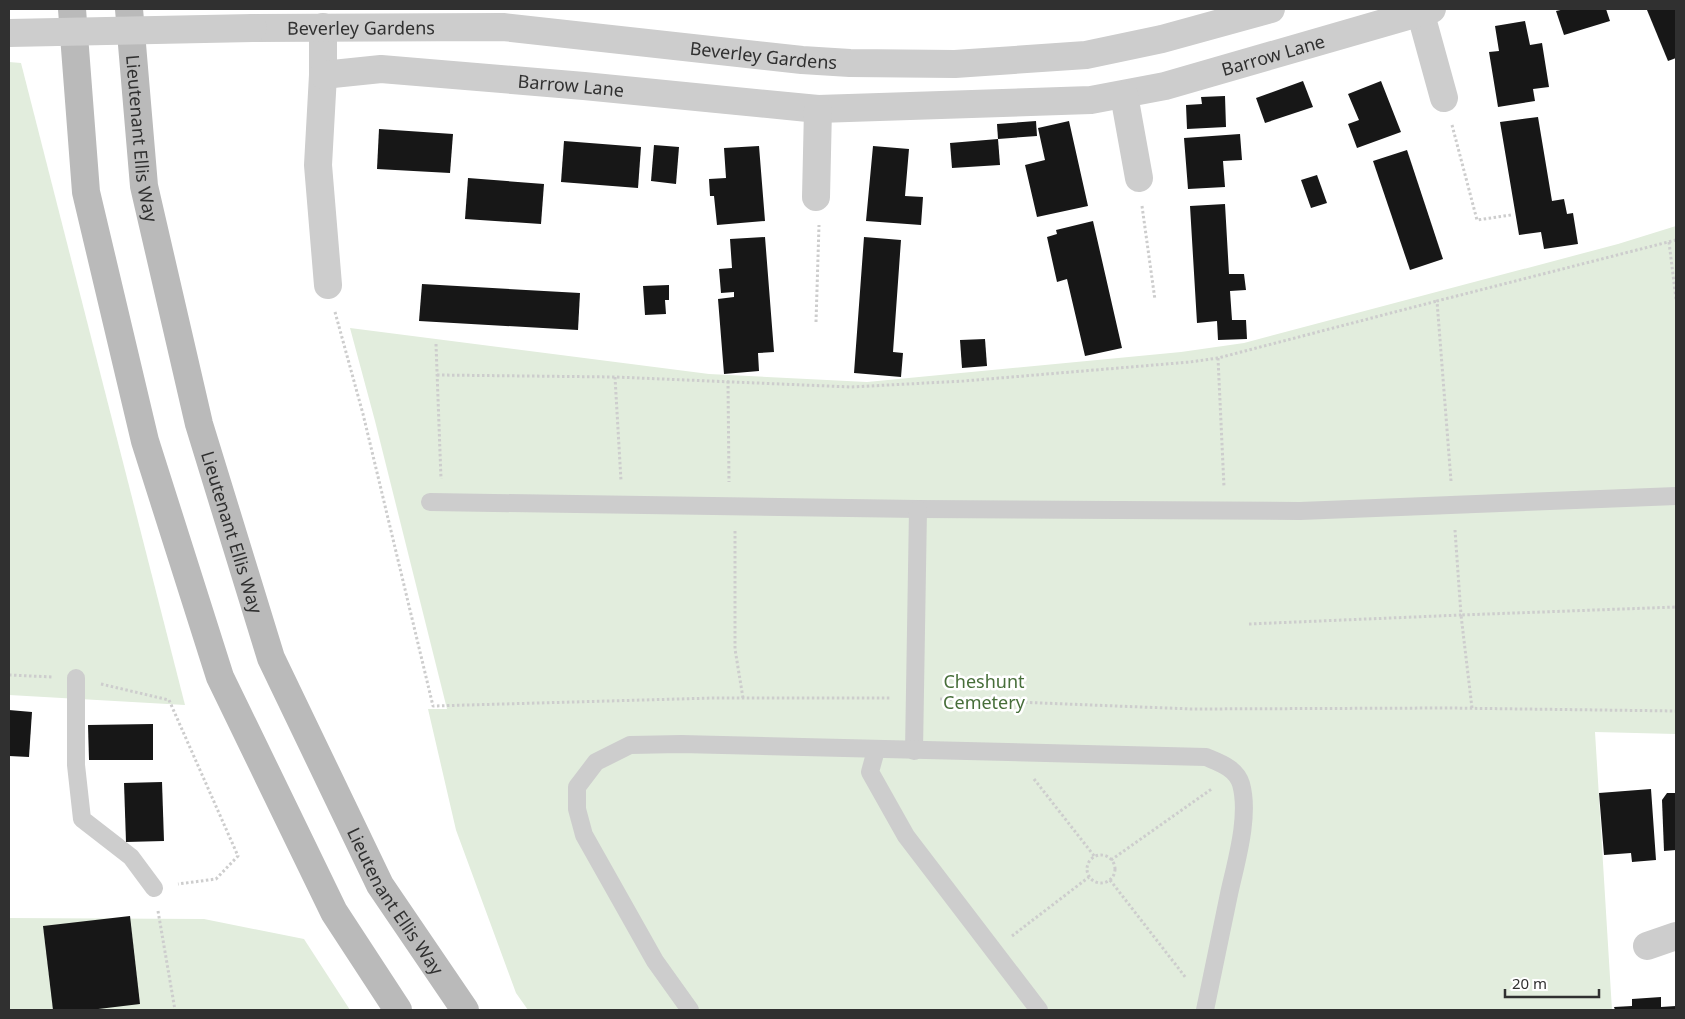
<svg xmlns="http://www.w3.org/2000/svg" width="1685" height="1019" font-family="'Noto Sans',sans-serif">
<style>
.green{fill:#e2eddd}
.building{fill:#171717}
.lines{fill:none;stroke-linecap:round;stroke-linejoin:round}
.path{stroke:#cdcdcd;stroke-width:3;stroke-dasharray:2.5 2.5;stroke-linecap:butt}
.lane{stroke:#cdcdcd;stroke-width:18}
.street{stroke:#cdcdcd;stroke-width:28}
.secondary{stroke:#bababa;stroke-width:28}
.street-bridge{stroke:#cdcdcd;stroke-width:28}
.labels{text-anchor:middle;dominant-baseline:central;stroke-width:5;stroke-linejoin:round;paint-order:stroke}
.street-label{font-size:18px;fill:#303030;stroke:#fff}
.park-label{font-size:18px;fill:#476e3a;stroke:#fff}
</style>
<rect width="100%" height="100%" fill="#fff"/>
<g class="green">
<path d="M9,62L21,63L185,705L9,695Z"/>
<path d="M1676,226V734L1595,732L1612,1010H528L516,993L456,830L428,709H447L375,421L350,328L709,374L867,382L1181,352L1244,343L1618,244Z"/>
<path d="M9,918L204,919L304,939L350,1010H9Z"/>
</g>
<g class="building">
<path d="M1565,9H1606L1610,21L1564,35L1556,11Z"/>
<path d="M1649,9H1676V58L1668,61L1647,10Z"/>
<path d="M1525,21L1530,45L1542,43L1549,87L1533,89L1535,101L1498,107L1489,52L1499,51L1495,26Z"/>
<path d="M1303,81L1313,107L1265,123L1256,98Z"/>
<path d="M1381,81L1401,132L1357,148L1348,124L1359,120L1348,94Z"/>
<path d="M1225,96L1226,127L1187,129L1186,105L1202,104L1201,97Z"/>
<path d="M1538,117L1552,201L1564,199L1567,214L1573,213L1578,244L1544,249L1541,232L1519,235L1500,122Z"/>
<path d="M1036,121L1037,136L998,139L997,124Z"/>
<path d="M1069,121L1088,206L1037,217L1025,165L1045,160L1038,128Z"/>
<path d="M379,129L453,134L450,173L377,169Z"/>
<path d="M1240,134L1242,160L1223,161L1225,187L1188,189L1184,138Z"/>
<path d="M998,139L1000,165L952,168L950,143Z"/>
<path d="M564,141L641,147L638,188L561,182Z"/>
<path d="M654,145L679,147L676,184L651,181Z"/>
<path d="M759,146L765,221L717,225L714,196H710L709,179L726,178L724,148Z"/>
<path d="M873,146L909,149L905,196L923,197L921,225L866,221Z"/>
<path d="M1407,150L1443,259L1410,270L1373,161Z"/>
<path d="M1317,175L1327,203L1311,208L1301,180Z"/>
<path d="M468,178L544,184L541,224L465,219Z"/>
<path d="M1225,204L1229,274H1244L1246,290L1230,291L1232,320H1246L1247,339L1218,340L1217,321L1197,323L1190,206Z"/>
<path d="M1093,221L1122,348L1085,356L1067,279L1057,282L1047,237L1057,234L1056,230Z"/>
<path d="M765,237L774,352L758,353L759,371L724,374L718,299L734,297V292L721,293L719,269L732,268L730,239Z"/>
<path d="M864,237L901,240L893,352L903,353L901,377L854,373Z"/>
<path d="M422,284L580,293L578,330L419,321Z"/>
<path d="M669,285V300H665L666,314L645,315L643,286Z"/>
<path d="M985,339L987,366L962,368L960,340Z"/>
<path d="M9,710L32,712L29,757L9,756Z"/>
<path d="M153,724V760H89L88,725Z"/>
<path d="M162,782L164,841L126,842L124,783Z"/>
<path d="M1651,789L1656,860L1632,862L1631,853L1604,855L1599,793Z"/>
<path d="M1667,793H1676V850L1664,851L1662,800Z"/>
<path d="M130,916L140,1004L90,1010H53L43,926Z"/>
<path d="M1661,997V1007L1676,1006V1010H1615L1614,1007L1632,1006V999Z"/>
</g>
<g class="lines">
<g class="path">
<path d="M1452,125L1477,220L1511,215"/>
<path d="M1142,206L1155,300"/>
<path d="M1669,242L1676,299"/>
<path d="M335,312L363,414L433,706L713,698H891"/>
<path d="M816,322L819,225"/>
<path d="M436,344L441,479"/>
<path d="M1218,358L1224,487"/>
<path d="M437,375L615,377L851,387L964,381L1190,362L1218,358L1437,301"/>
<path d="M615,377L621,481"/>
<path d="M728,381L729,482"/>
<path d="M1451,481L1437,301L1676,240"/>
<path d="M735,531V649L743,698"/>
<path d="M1249,624L1461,615L1455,530"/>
<path d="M9,675L53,677"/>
<path d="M101,684L169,700L238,856L216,879L178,884"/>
<path d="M940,699L1192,709L1448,708L1676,711"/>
<path d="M1472,708L1461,615L1676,607"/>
<path d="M1034,779L1095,857"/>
<circle cx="1101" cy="869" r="14"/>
<path d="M1111,860L1213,788"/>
<path d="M1110,880L1186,978"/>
<path d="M158,911L175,1010"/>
<path d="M1012,936L1089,877"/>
</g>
<g class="lane">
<path d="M430,502L918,509L1300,511L1676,496"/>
<path d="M76,678V765L82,819L131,857L154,888"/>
<path d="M876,750L870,772L906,836L1039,1010"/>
<path d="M914,751L918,509"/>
<path d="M690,1010L655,961L584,835L577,809V787L596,762L630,745L681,744L1206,757C1220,763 1236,768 1241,784C1250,816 1236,862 1229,894C1221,933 1213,971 1205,1010"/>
</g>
<g class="street">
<path d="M1420,11L1444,98"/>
<path d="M323,27V75L318,165L328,285"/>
<path id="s1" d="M253,28L503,27L802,60L850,63L955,64L1086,55L1162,39L1271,9"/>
<path id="s2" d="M323,75L381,69L584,86L818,109L1091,100L1165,86L1432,9"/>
<path d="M1124,95L1139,178"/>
<path d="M816,197L818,109"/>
<path d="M1647,946L1676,936"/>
</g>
<g class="secondary">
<path d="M72,9L86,192L145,441L220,677L334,912L398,1010"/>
<path id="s3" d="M129,9L144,186L199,424L271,658L380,885L465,1010"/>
</g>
<path class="street-bridge" d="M9,33L253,28"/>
</g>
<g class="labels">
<g class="street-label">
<text stroke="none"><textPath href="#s1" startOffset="108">Beverley Gardens</textPath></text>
<text stroke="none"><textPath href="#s1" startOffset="512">Beverley Gardens</textPath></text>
<text stroke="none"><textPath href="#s2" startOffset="958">Barrow Lane</textPath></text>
<text stroke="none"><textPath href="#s2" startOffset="249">Barrow Lane</textPath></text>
<text stroke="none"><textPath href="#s3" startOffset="130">Lieutenant Ellis Way</textPath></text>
<text stroke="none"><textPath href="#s3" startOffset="535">Lieutenant Ellis Way</textPath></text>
<text stroke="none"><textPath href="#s3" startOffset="940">Lieutenant Ellis Way</textPath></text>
</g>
<g class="park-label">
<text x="984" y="681">Cheshunt<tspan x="984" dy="21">Cemetery</tspan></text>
</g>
</g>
<rect width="1685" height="1019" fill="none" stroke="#303030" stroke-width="20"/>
<path d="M1505 989v8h94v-8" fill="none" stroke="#303030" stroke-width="2.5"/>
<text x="1512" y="989" font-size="15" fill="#303030" stroke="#ffffff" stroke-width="4" paint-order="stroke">20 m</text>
</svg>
